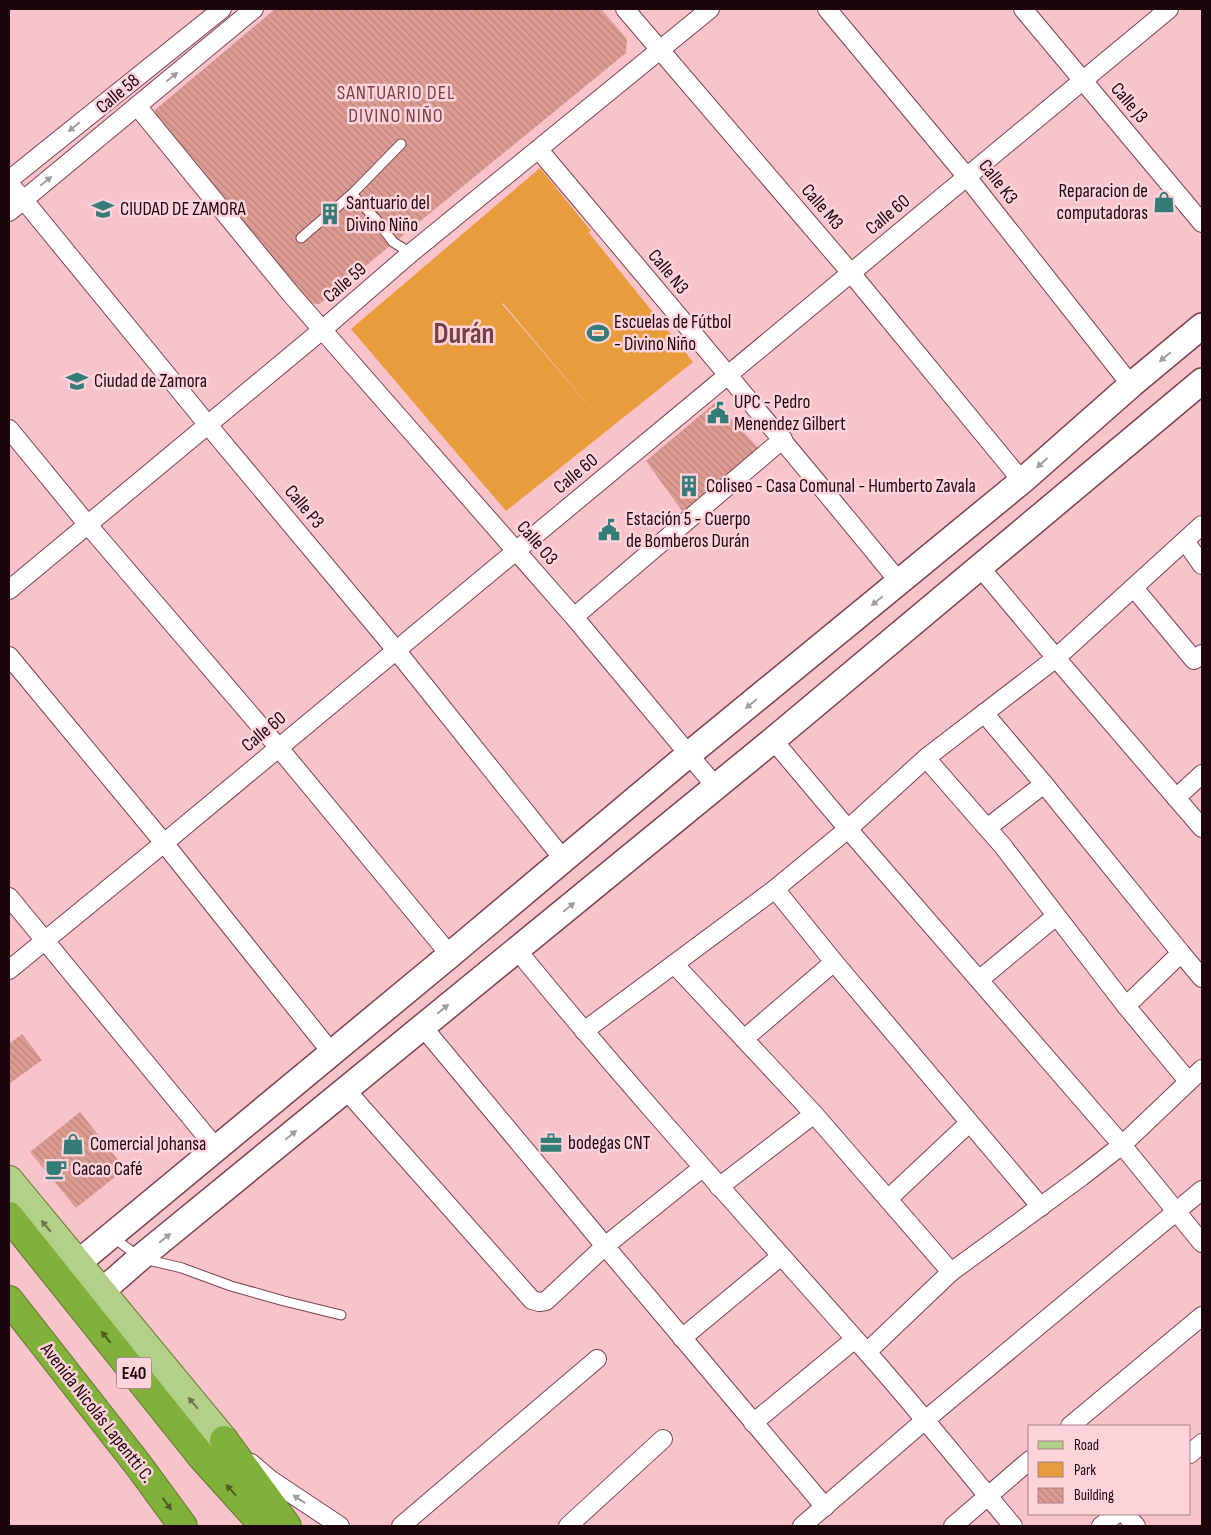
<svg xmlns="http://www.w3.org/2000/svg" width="1211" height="1535" font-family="'Sofia Sans Condensed',sans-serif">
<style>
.park{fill:#e89c3b}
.building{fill:url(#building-back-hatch)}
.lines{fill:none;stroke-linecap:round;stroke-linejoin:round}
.lane-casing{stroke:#7c434e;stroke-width:11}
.street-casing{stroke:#7c434e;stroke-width:20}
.secondary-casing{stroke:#7c434e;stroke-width:28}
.primary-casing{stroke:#5e752a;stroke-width:30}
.highway-casing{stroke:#5e752a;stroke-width:30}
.lane{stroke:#fff;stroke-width:9}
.street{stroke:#fff;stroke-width:18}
.secondary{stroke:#fff;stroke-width:25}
.primary{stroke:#b3d089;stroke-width:28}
.highway{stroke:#81b13a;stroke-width:28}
.oneway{fill:#a49b9d}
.oneway2{fill:#6f7550}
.oneway3{fill:#4e5c22}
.labels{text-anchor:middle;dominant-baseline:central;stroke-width:5;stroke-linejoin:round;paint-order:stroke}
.shield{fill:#fed4da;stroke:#604449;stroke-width:1}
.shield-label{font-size:18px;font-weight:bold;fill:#1c060b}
.street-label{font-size:19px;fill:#1c060b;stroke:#fed4da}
.poi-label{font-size:19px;fill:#1c060b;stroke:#fed4da;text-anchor:start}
.neighbourhood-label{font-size:20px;letter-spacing:1px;fill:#773f4a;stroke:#fed4da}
.town-label{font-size:29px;font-weight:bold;fill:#773f4a;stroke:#fed4da}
</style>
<defs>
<pattern id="building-back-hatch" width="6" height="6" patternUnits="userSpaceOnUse" patternTransform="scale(1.25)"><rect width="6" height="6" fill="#dc9c93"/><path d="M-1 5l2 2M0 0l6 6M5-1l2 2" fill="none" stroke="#bc857d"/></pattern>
</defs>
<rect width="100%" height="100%" fill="#f9c3cb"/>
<path class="park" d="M540,168L591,231L502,304L602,421L503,303L589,233L693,362L506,511L351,329Z"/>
<g class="building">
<path d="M275,9H601L627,39L626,53L319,304L304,303L157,125L155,110Z"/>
<path d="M716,402L758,448L683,512L646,461Z"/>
<path d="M22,1034L42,1060L9,1084V1044Z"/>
<path d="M80,1112L125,1169L76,1208L30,1152Z"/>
</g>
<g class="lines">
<g class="lane-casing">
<g id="lane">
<path d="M401,144L352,194L375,218L393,242L411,253"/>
<path d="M301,238L352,194"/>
<path d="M113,1237L140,1258L182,1268L231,1286L284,1301L341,1315"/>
</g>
</g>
<g class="street-casing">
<g id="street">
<path d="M625,9L851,273L1022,481"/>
<path d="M827,9L967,177L1131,385"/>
<path d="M1023,9L1202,223"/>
<path d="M137,106L290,293L574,617L716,787"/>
<path d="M539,150C660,294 781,437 900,583"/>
<path d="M9,180L222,9"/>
<path d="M9,184L23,199L208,425L396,650L564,860"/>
<path d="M9,212L254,9"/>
<path d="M9,429L88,525L279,748L450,955"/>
<path d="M1185,541L1202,565"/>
<path d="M979,566L1056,658L1202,828"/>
<path d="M1134,588L1194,660L1202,654"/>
<path d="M9,590L322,330L411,253L710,9"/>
<path d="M574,617L783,439"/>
<path d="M9,656L164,843L331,1052"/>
<path d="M984,713L1044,784L1181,953L1126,1006"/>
<path d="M773,740L848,829L1122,1145L1202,1243"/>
<path d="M926,758L987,828"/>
<path d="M1044,784L987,828L1002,845L1126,1006L1188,1081"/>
<path d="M1176,798L1202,774"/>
<path d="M775,889L834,962L1041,1207"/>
<path d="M9,897L216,1148"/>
<path d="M517,950C629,1087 748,1218 865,1350C916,1407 964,1468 1013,1526"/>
<path d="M1181,953L1202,978"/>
<path d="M674,964L814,1114L951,1272"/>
<path d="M9,970L164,843L1169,9"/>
<path d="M979,980L1056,916"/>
<path d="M422,1026L605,1246L825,1507"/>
<path d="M584,1031L775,889L848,829L926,758L1056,658L1202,525"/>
<path d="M744,1039L834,962"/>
<path d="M346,1090L532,1300L539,1302L546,1301L605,1246L702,1168"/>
<path d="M719,1187L814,1114"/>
<path d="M888,1199L969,1123"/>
<path d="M682,1338L781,1256"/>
<path d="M867,1352L951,1272L1081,1177L1122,1145L1202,1069"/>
<path d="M753,1423L855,1339"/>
<path d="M1070,1426L1202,1316"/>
<path d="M1190,1454L1202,1443"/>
<path d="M251,1463L271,1480L340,1526"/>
<path d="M1125,1514L1136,1526"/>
<path d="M401,1526L597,1359"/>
<path d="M568,1526L663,1439"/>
<path d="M802,1526L924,1421L1202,1190"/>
<path d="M953,1526L1030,1460"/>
<path d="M1101,1526L1116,1514"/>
</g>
</g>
<g class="secondary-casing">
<g id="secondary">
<path d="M78,1263L450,955L688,755L1022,481L1131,385L1202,326"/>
<path d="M101,1292L140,1258L773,740L1202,381"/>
</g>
</g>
<g class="primary-casing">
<path id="primary" d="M9,1180L224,1440"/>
</g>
<g class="highway-casing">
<g id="highway">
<path d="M9,1216L201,1456L264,1526"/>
<path d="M9,1300L139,1466L183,1526"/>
<path d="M224,1440L287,1526"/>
</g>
</g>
<use href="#lane" class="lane"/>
<use href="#street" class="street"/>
<use href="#secondary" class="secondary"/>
<use href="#primary" class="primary"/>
<use href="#highway" class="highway"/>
</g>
<defs><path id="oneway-solid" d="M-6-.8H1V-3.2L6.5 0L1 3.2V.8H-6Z" transform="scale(1.25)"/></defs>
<g class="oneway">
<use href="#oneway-solid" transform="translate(172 77) rotate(-40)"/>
<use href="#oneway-solid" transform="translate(74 127) rotate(141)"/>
<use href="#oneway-solid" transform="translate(46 181) rotate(-39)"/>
<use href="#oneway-solid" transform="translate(1165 357) rotate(140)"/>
<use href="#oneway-solid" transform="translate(1042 463) rotate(139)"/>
<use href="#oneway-solid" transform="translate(877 601) rotate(141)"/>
<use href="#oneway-solid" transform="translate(751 704) rotate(141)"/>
<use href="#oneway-solid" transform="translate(569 907) rotate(-39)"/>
<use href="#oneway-solid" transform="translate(443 1009) rotate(-39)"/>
<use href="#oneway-solid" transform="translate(291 1135) rotate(-39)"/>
<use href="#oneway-solid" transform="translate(165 1238) rotate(-39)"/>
<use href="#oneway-solid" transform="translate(299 1499) rotate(-146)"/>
</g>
<g class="oneway2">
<use href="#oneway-solid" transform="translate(46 1226) rotate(-130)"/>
<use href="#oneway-solid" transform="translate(193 1403) rotate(-130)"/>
</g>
<g class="oneway3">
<use href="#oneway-solid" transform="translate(106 1337) rotate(-129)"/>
<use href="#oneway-solid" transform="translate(231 1490) rotate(-132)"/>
<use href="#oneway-solid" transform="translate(167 1504) rotate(54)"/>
</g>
<defs>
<g id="shop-bare" transform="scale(1.725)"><path d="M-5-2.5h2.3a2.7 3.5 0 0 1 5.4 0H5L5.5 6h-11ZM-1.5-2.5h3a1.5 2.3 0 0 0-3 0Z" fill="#347c77" stroke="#fed4da" stroke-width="2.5" paint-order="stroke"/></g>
<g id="school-bare" transform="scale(1.725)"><path d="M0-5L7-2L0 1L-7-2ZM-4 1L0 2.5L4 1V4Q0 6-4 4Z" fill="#347c77" stroke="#fed4da" stroke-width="2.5" paint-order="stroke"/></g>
<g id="building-bare" transform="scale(1.725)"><path d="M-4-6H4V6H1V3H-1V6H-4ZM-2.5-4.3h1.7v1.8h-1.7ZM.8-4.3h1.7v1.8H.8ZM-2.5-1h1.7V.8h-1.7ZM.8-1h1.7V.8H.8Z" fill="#347c77" stroke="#fed4da" stroke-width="2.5" paint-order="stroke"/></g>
<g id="stadium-bare" transform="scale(1.725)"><path d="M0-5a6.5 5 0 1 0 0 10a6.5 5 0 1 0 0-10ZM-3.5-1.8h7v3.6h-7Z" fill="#347c77" stroke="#fed4da" stroke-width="2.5" paint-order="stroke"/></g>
<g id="civic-bare" transform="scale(1.725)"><path d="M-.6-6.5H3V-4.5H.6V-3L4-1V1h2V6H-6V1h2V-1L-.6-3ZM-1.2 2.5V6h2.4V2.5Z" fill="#347c77" stroke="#fed4da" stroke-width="2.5" paint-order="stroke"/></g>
<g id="office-bare" transform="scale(1.725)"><path d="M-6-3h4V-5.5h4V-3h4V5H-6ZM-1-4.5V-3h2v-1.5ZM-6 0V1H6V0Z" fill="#347c77" stroke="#fed4da" stroke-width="2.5" paint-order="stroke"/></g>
<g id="cafe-bare" transform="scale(1.725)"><path d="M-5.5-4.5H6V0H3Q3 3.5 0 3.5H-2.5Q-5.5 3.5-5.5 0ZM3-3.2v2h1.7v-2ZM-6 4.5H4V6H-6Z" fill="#347c77" stroke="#fed4da" stroke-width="2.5" paint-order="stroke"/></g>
</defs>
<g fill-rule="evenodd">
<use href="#shop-bare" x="1164" y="202"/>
<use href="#school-bare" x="103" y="209"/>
<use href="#building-bare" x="330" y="214"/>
<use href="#stadium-bare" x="598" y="333"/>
<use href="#school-bare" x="77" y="381"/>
<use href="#civic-bare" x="718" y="413"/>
<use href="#building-bare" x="689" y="486"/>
<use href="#civic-bare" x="609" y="530"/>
<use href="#office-bare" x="551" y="1143"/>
<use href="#shop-bare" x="73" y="1144"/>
<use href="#cafe-bare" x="56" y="1169"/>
</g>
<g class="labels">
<rect class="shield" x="116.5" y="1357.5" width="35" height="31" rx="4"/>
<g class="shield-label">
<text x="134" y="1373">E40</text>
</g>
<g class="street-label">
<text transform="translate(118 94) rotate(-40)">Calle 58</text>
<text transform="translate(1129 103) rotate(50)">Calle J3</text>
<text transform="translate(998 182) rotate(52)">Calle K3</text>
<text transform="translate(822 207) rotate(49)">Calle M3</text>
<text transform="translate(888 215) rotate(-40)">Calle 60</text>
<text transform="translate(668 272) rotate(50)">Calle N3</text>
<text transform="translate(345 283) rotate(-41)">Calle 59</text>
<text transform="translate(576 474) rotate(-40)">Calle 60</text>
<text transform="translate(304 507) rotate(50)">Calle P3</text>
<text transform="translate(537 543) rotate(49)">Calle O3</text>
<text transform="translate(264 732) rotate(-40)">Calle 60</text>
<text transform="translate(97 1413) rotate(52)">Avenida Nicolás Lapentti C.</text>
</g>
<g class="poi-label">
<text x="1148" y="191" text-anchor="end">Reparacion de<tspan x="1148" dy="22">computadoras</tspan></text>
<text x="346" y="203">Santuario del<tspan x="346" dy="22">Divino Niño</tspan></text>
<text x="120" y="209">CIUDAD DE ZAMORA</text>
<text x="614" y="322">Escuelas de Fútbol<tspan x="614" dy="22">- Divino Niño</tspan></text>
<text x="94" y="381">Ciudad de Zamora</text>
<text x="734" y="402">UPC - Pedro<tspan x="734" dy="22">Menendez Gilbert</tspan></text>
<text x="706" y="486">Coliseo - Casa Comunal - Humberto Zavala</text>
<text x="626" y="519">Estación 5 - Cuerpo<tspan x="626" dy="22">de Bomberos Durán</tspan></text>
<text x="568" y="1143">bodegas CNT</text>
<text x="90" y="1144">Comercial Johansa</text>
<text x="72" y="1169">Cacao Café</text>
</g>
<g class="neighbourhood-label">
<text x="396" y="93">SANTUARIO DEL<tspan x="396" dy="23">DIVINO NIÑO</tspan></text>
</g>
<g class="town-label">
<text x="464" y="334">Durán</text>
</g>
</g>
<rect width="1211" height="1535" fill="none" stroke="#1c060b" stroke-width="20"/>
<rect x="1028" y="1425" width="162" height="90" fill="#fed4da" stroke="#a48287"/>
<rect x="1038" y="1441" width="25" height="8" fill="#b3d089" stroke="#a48287"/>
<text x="1074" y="1450" font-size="15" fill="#1c060b">Road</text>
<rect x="1038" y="1462" width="25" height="15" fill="#e89c3b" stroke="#a48287"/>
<text x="1074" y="1475" font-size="15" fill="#1c060b">Park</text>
<rect x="1038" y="1488" width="25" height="15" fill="url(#building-back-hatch)" stroke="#a48287"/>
<text x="1074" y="1500" font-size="15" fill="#1c060b">Building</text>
</svg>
